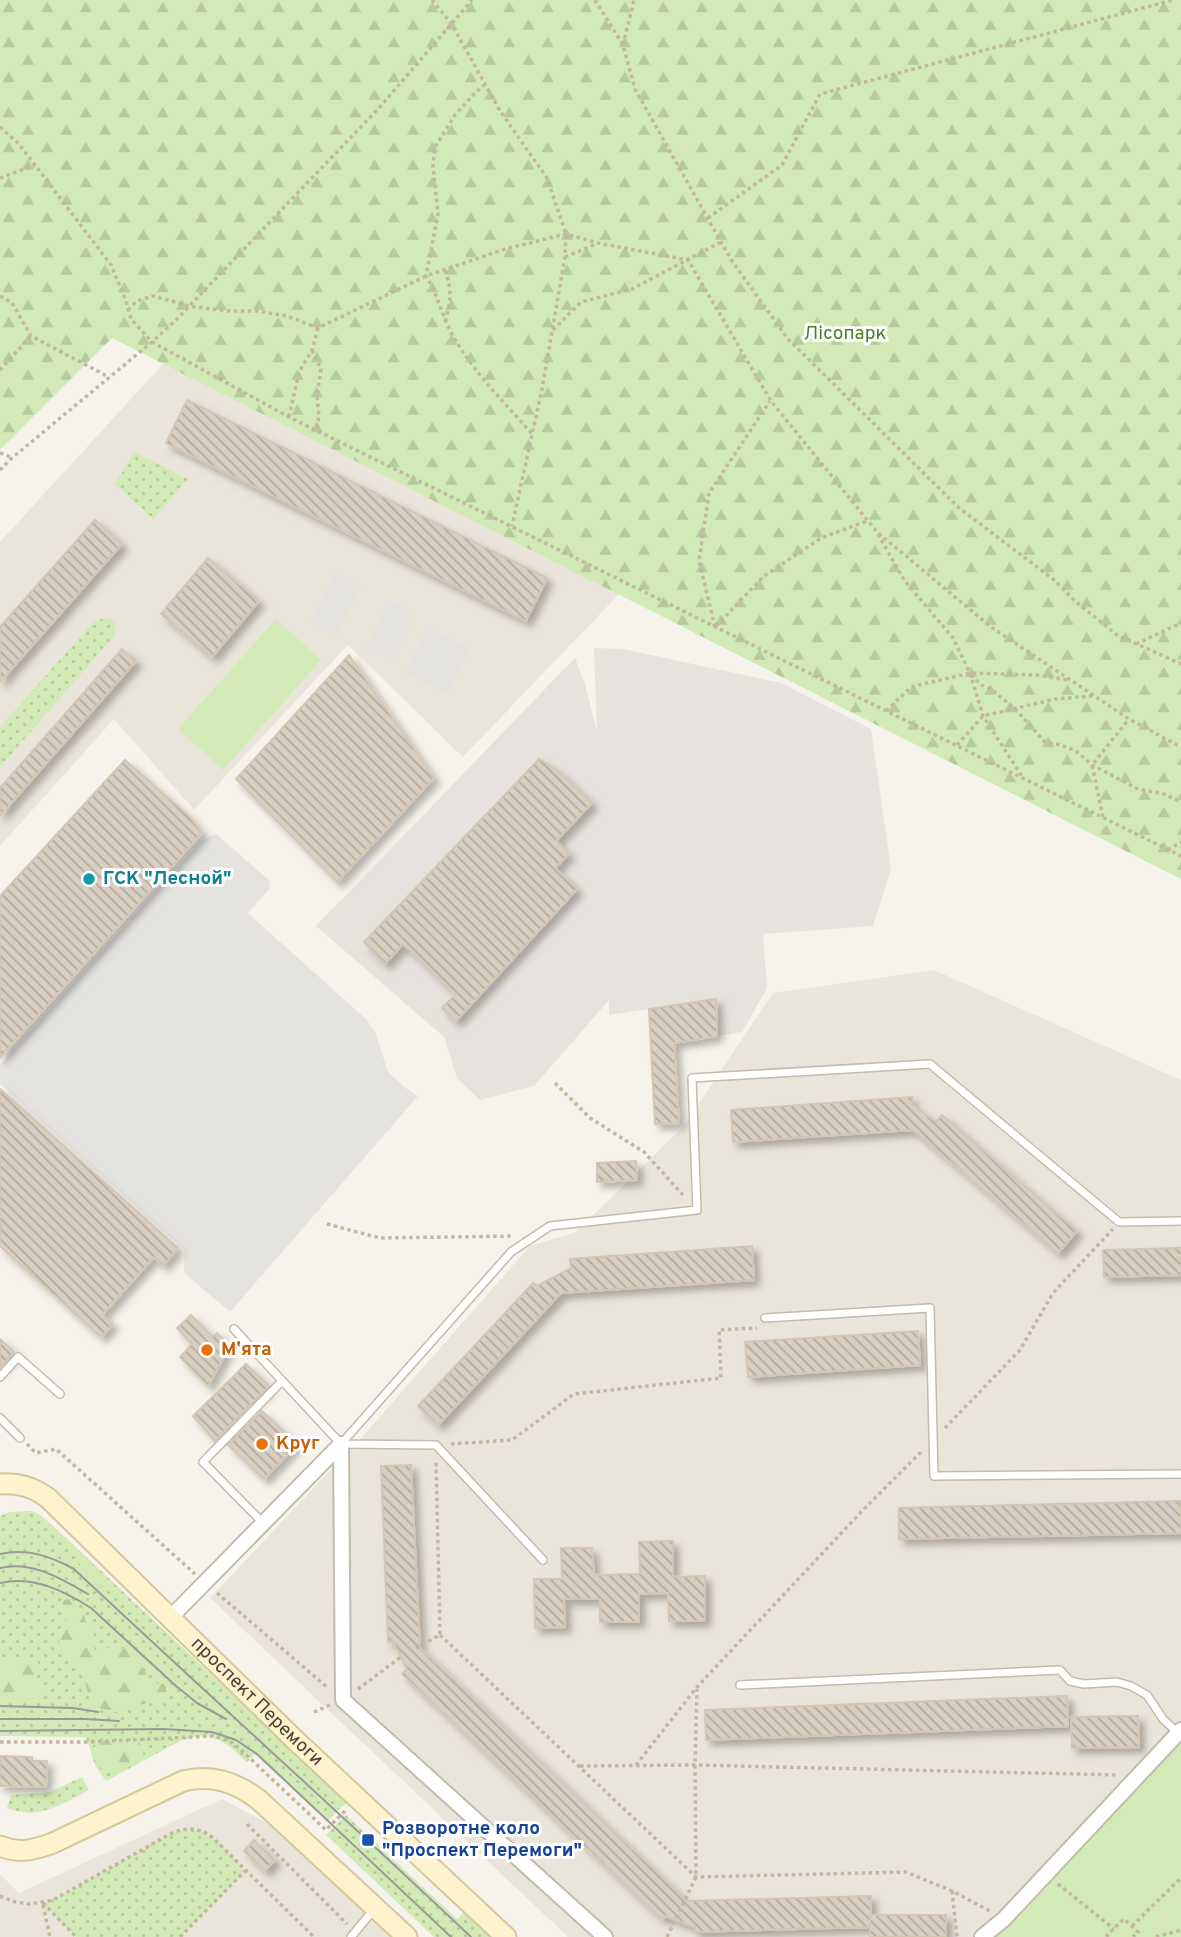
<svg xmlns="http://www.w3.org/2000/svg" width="1181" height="1937" font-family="Overpass,sans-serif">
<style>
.residential{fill:#eae5da}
.industrial{fill:#e6e2dd}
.grass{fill:url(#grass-dots)}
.forest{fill:url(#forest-firs)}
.park{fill:#d2eab5}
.parking{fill:#e5e3e0}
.building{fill:url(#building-back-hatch);stroke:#d3c7b4;stroke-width:2;filter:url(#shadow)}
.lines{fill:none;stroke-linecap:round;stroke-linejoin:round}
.lane-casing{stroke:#c2bbae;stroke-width:10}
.street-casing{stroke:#c2bbae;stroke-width:18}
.secondary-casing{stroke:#d6c79b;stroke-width:23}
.path{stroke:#c4b79f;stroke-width:3.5;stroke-dasharray:3.5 3.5;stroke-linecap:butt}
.lane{stroke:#fff;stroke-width:7}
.street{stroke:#fff;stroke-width:14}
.secondary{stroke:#fff3cd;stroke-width:19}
.tram{stroke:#9a9a9a;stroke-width:2}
.culture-dot{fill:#0f9aa8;stroke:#fff;stroke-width:2.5}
.food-dot{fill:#e8710a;stroke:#fff;stroke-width:2.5}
.transit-dot{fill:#1a4fb4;stroke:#fff;stroke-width:2.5}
.labels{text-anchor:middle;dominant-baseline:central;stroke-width:6;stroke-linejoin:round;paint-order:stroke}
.park-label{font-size:19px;fill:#4a7f2a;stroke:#fff}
.culture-label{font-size:19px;font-weight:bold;fill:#0d838f;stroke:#fff;text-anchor:start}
.food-label{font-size:19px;font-weight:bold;fill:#c56008;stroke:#fff;text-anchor:start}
.street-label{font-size:19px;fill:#4b4439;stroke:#fff}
.transit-label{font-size:19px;font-weight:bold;fill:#164399;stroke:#fff;text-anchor:start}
</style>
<defs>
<pattern id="grass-dots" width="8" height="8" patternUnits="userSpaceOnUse" patternTransform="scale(1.75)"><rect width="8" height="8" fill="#d2eab5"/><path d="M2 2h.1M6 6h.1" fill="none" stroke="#b6ca9c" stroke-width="1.8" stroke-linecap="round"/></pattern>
<pattern id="forest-firs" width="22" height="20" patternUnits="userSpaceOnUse" patternTransform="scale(1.75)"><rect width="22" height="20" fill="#d2eab5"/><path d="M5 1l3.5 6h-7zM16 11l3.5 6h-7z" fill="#b6ca9c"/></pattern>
<pattern id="building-back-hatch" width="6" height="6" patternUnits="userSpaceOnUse" patternTransform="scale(1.75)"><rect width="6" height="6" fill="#d8cfc1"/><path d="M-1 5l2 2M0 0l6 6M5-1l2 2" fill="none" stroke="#b1aa9e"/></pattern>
<filter id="shadow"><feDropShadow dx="5.5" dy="5.5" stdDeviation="3.5" flood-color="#0004"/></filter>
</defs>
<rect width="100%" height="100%" fill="#f6f3ec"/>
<g class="residential">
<path d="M163,364L623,590L463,757L348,645L194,810L114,719L0,846V542Z"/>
<path d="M934,970L1181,1080V1937H568L210,1598L362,1437L530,1246L576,1232L683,1127L773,993Z"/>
<path d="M222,1799L304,1843L402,1937H0V1874L19,1893Z"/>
</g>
<path class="industrial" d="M594,648L623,649L781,683L871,729L891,869L873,926L763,934L767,988L742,1032L717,1036L715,999L609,1015V1000L534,1086L480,1100L457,1078L444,1037L316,926L575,658L585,684L597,732Z"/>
<g class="grass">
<path d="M134,452L188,479L153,519L115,484Z"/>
<path d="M109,618L116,624L114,636L0,767V727L95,620Z"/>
<path d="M32,1511L39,1514L51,1524L347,1802L327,1821L255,1754L247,1762C224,1741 212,1729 180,1741L106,1781L95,1765L86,1737L0,1736V1516L10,1512Z"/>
<path d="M82,1777L89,1790C61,1804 39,1821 7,1808L11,1795L50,1792Z"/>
<path d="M346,1815L457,1919L465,1911L492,1937H434L326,1835Z"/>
<path d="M184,1829C212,1828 227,1853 245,1871L180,1937H76L43,1903L61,1896L170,1834Z"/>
</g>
<g class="forest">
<path d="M0,0H1181V879L112,338L0,450Z"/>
<path d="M83,1561L106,1580L107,1583L105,1586L99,1587L80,1570V1563Z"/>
<path d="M71,1599L83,1610L86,1622L94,1634L95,1639L94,1653L99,1656L107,1648L115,1647L130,1650L137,1657L151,1683L163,1684L166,1686L165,1696L163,1698L117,1712L95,1707L90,1702L84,1677L80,1670L62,1652L59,1642L60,1629L69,1616C64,1610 61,1608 64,1600Z"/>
<path d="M37,1657L39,1668L34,1676C40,1682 43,1690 39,1697L22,1701H2L0,1689V1659L20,1661Z"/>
<path d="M104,1741L132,1743L138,1741L144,1750L141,1760C129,1766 113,1778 100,1767C93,1761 93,1755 94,1747Z"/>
</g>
<g class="park">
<path d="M276,619L321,660L223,770L178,729Z"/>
<path d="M1181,1730V1937H982Z"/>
</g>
<g class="parking">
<path d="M336,572L361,585L336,633L311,620Z"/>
<path d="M389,600L414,612L391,659L366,647Z"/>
<path d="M428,627L470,649L447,694L405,672Z"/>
<path d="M216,834L269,880L270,888L248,913L367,1020L376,1034L388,1072L404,1087L418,1096L230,1312L184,1273L185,1250L0,1084V1065L202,840Z"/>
</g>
<g class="building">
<path d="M187,400L547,578L526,621L166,443Z"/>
<path d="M95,520L122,544L0,682V627Z"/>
<path d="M208,558L259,601L212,657L161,614Z"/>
<path d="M122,649L136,661L0,816V788Z"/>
<path d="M349,655L434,778L337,882L236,779Z"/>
<path d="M539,759L558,771L592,803L556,841L569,854L555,868L577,889L456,1021L442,1008L456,994L403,944L385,964L364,942Z"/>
<path d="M125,760L190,817L202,833L0,1058V896Z"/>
<path d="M716,999L717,1036L674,1043L679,1123L655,1124L649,1009Z"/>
<path d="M0,1089L178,1248L163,1266L154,1257L102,1315L113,1324L101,1337L0,1246Z"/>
<path d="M912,1097V1105L936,1122L942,1115L1077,1231L1058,1253L913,1130L733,1142L731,1110Z"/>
<path d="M636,1161L637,1180L597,1182V1163Z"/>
<path d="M752,1246L754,1280L561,1293L438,1425L418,1406L533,1283L537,1286L571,1268L570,1259Z"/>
<path d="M1181,1248V1275L1104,1277L1103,1250Z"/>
<path d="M191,1315L213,1337L217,1333L230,1346L208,1386L180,1357L192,1344L177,1328Z"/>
<path d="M918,1331L920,1365L748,1377L745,1342Z"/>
<path d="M0,1339L14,1352L0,1368Z"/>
<path d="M246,1364L269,1386L215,1441L193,1416Z"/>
<path d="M262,1411L297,1444L264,1479L228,1445Z"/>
<path d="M411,1465L420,1648L687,1901L871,1896L870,1927L695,1932V1927L665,1916L662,1919L402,1674L407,1669L393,1641L388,1642L381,1466Z"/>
<path d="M1181,1501V1533L899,1539V1508Z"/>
<path d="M673,1541V1577L705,1576V1621H669L668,1593L639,1594V1622H600V1599H564L565,1627L535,1628L534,1579H562L561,1548H592L594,1575L640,1574L639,1542Z"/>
<path d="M1067,1696L1068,1726L706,1740L705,1710Z"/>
<path d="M1138,1716L1139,1747L1072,1748L1071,1717Z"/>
<path d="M0,1756L32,1757V1761H47L46,1787L0,1786Z"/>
<path d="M254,1840L275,1860L265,1871L244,1851Z"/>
<rect x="870" y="1915" width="76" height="22"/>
</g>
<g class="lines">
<g class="lane-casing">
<g id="lane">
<path d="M765,1318L930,1308L934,1476L1181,1474"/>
<path d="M234,1329L341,1444L436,1445L543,1560"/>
<path d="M0,1377L18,1357L60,1394"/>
<path d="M0,1418L20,1438"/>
<path d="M341,1444L511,1252L550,1226L697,1210L692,1078L930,1064L1119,1222L1181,1221"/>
<path d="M263,1523L203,1462L282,1381"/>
<path d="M740,1685L1060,1670L1070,1681L1084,1684L1117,1682L1131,1686L1147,1695L1163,1719L1178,1733"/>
<path d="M351,1937L375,1908"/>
</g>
</g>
<g class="street-casing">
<g id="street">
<path d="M171,1617L341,1444L343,1700L605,1937"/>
<path d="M982,1937L1004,1919L1181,1730"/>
</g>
</g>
<g class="secondary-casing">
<g id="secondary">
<path id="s1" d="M0,1484C19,1483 33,1487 48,1498L293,1738L506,1937"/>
<path d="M0,1846C19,1854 34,1850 53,1843L183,1781C212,1774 236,1782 259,1800L407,1937"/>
</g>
</g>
<g class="path">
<path d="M432,0L451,23L500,111L547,178L566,234L565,257L542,389L512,526"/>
<path d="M595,0L623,45L635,89L721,242L732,261L788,339L959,508L1053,579L1076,602L1117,635L1181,664"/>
<path d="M623,45L634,0"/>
<path d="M485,84L474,94L455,115L435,147L433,165L438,214L426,276C438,295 442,317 453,336C474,373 505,403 533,435"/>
<path d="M0,127L18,143L35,165L111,265L126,301L131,319L152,342L289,417L1181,856"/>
<path d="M0,178L35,165"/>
<path d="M708,218L782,165L820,94L1173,0"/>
<path d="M565,257L596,244"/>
<path d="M445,270C452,290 451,301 445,322"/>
<path d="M0,296L12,303L31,336L109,377"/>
<path d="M128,310L137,301L153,296L189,306L227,311H257L287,316L318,328L426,276L505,249L566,234L598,243L688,260L771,401L877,532L991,627L1129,719L1181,747"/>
<path d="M553,330L581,302L632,289L721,242"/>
<path d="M312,350L321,369L317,396L319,417L316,430"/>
<path d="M0,370L31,336"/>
<path d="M289,417L299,372L312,350L318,328"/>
<path d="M0,453L11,457"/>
<path d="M0,470L12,458L152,342L177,319L379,108L472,0"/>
<path d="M878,534L904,580L953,638L970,673L983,716L1023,778"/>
<path d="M716,626L764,576L821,538L867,521"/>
<path d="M715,627L699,561L709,493L770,401"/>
<path d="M1136,644L1181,623"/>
<path d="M971,675L981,685L991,689L1015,709L1045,742L1061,745L1076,751L1092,765L1138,789L1164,794L1181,802"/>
<path d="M886,711L911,687L970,673L1035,675L1069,680"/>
<path d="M957,745L983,716L1055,699L1092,696"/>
<path d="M1103,817L1092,765L1129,719"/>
<path d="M1168,850L1181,842"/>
<path d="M555,1083L590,1118L644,1152L683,1195"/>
<path d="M327,1224L380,1238L512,1236"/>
<path d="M945,1428L1020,1350L1053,1293L1113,1229"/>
<path d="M27,1444L36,1453L56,1449L195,1574"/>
<path d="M451,1444L512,1440L574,1394L721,1378L719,1330L757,1328"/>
<path d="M217,1593L328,1688"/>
<path d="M440,1635L696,1877L906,1872L952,1891L990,1911"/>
<path d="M416,1648L440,1635L436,1462"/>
<path d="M358,1689L401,1657"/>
<path d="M314,1712L330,1705"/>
<path d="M0,1742H87L213,1736L229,1741L239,1748L326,1830L346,1810"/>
<path d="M636,1765L697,1687L862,1511L922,1451"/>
<path d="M580,1766L695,1765L1118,1775"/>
<path d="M247,1824L347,1924"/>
<path d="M1058,1884L1114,1929"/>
<path d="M952,1891L957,1937"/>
<path d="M0,1896L15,1902L30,1904L53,1900L170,1834C185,1827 199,1827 212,1837L314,1937"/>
<path d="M43,1903L76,1937"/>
<path d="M43,1905L50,1937"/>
<path d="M1132,1926L1181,1878"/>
<path d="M180,1937L245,1871"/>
<path d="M667,1937L696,1877L695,1765L697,1689"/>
<path d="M1108,1937L1107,1935L1124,1919L1138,1932L1133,1937"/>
<path d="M1156,1937L1181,1930"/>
</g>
<use href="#lane" class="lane"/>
<use href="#street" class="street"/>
<use href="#secondary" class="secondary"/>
<g class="tram">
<path d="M0,1554C27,1548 50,1556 74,1569C206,1693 340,1813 471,1937"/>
<path d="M0,1568C32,1560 61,1579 88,1594"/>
<path d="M0,1583C33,1575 64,1591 91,1608L176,1686L197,1703L226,1719"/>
<path d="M0,1706L73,1708L98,1712"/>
<path d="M0,1719H86L119,1721"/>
<path d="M0,1731L164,1729L212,1732L236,1740L257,1754L451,1937"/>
</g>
</g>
<circle class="culture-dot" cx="89" cy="879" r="7"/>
<g class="food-dot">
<circle cx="207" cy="1350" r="7"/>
<circle cx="262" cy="1444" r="7"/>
</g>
<rect class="transit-dot" x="361" y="1833" width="14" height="14" rx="3.5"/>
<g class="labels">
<g class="park-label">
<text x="845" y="334">Лісопарк</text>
</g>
<g class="culture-label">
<text x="103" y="879">ГСК "Лесной"</text>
</g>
<g class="food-label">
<text x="221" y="1350">Мʼята</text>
<text x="276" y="1444">Круг</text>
</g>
<g class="street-label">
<text stroke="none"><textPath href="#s1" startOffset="343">проспект Перемоги</textPath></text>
</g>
<g class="transit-label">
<text x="382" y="1829">Розворотне коло<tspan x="382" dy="22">"Проспект Перемоги"</tspan></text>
</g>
</g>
</svg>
